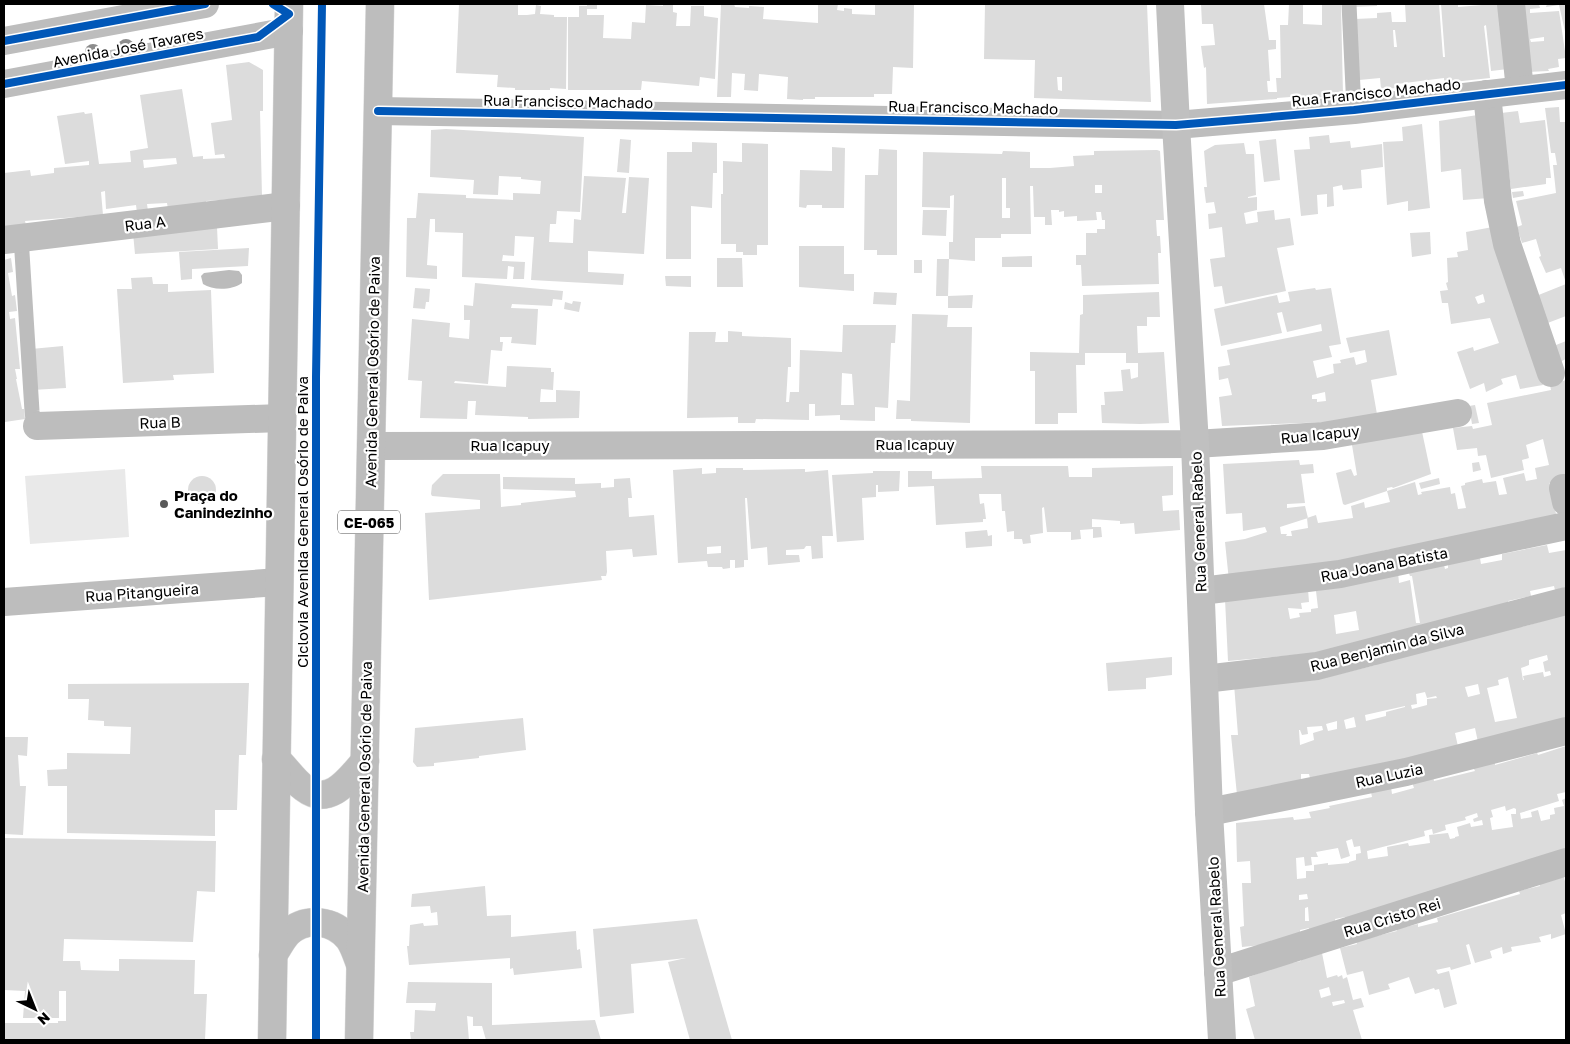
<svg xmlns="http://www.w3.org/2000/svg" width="1570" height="1044" font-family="'Golos Text',sans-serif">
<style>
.green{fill:#e9e9e9}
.water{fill:#bbb}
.building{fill:#dcdcdc;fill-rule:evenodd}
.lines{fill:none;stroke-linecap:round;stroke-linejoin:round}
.primary-casing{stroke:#dbdbdb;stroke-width:29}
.lane{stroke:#bdbdbd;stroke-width:15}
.street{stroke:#bdbdbd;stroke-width:28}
.secondary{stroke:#c0c0c0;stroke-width:28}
.primary{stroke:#bdbdbd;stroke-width:28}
.cycleway-casing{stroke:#fff;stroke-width:11}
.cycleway{stroke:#0057b8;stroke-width:8}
.tree{fill:#8c8c8c}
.poi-dot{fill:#595959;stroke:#fff;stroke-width:2}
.labels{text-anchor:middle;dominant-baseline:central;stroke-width:4.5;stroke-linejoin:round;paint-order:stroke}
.shield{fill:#fff;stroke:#4c4c4c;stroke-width:1}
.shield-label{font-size:14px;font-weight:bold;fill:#000}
.street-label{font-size:15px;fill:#000;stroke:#fff}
.poi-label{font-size:15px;font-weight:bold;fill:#000;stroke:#fff;text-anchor:start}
</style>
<rect width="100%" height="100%" fill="#fff"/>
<path class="green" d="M125,469L129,537L30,544L25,476Z"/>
<path class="water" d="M229,270L239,271L242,275V283C233,290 213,291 203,284L201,276L204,273Z"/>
<g class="building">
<path d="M459,4H518V15H527L535,14L536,5L541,6L540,14L554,15V17H567L566,89L550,88V90H515V88L497,87L498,75L456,73Z"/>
<path d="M587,4H597V9H587V15H604L603,38L631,39L632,22L645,23L646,5L663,6V4H673V12L677,13L676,26H690L691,6H704V16L718,18L715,79L700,77L699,86L642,81L641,90H568V17H579V6H587Z"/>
<path d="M721,4H734L735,7L749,8V6L764,7L763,19L818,23V4H838L837,10L844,11V8L852,9V14L875,15V4H914L913,68L893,67L892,94H874V97H815V99H803V100L787,99L788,77L759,74L758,91L744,90L745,74L732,73L731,97H717Z"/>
<path d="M985,4H1147L1151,102L1034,98L1035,60L984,59ZM1057,77H1062V91L1058,90Z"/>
<path d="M1201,4H1264L1269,40H1276V49L1268,50L1270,81H1267L1268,92H1277L1276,78H1281L1280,25H1288L1289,4H1303V24L1322,25V4H1341L1343,95L1303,99L1304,96L1277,98V99L1207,104L1206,67L1204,68L1201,46L1215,45L1213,24H1202Z"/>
<path d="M1352,4H1377V6L1352,7Z"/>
<path d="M1405,4H1439L1443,57H1445L1441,4H1458V7L1482,5V4H1503L1508,69L1491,71L1486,25L1484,26L1490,78L1444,83V78L1397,84V88L1381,89L1380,78L1359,80L1355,19L1377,18V13L1391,12L1392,22H1406ZM1393,30H1395L1397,47H1394Z"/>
<path d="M1515,4H1539L1540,8L1530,9V13L1559,11L1566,58L1558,59L1559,67L1548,69L1549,71L1527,72ZM1544,37V41L1531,42L1530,39Z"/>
<path d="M1547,4H1566V36L1559,5L1546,7Z"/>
<path d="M249,62L263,70V111H260L262,197L206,201V205L168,209L167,203L147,204L148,211L137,213L136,205L106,209L105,191L101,192L103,215L25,221L26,225L4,228V173L30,170L31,176L54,173V168L89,165V161L65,164L57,116L84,112L85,114L92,113L99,164L131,162L130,151L148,148L140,95L182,89L193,157L203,156V159L225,158L224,154L215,155L211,123L232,120L226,65ZM176,158L177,164L144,168L143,160Z"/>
<path d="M1559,107L1560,122H1566V283L1561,268L1546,273L1539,257L1541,256L1536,239L1522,243L1517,227L1522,225L1516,201L1556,193L1553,165H1557L1555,153H1551L1545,108Z"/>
<path d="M1518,111L1520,123L1545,120L1551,178H1546V184L1511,189L1501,113Z"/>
<path d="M1484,114L1489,198L1463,200L1461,169L1441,172L1439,121Z"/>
<path d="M1422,124L1430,208L1408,211V201L1387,205L1383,142L1403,141L1402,127Z"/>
<path d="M446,129L584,137L580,212L557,211L556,224H550L549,242L573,243L574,219L581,220L584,176L626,178L622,213H626L629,177L649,178L644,254L588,251V272L624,274L623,285L531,280L534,237L515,236L514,256L503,255L502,261L525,262L524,279H513L514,267L508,266L507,279L462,277L463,233L435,232V219H430L427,265L437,266V279L406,277L407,218H416L418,193L466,195V198L513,200V193L540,194L541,181L521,179V177L499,176L498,195L473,194L474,180L430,177L431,130Z"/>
<path d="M1329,135L1330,143L1350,141L1351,148L1382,144L1383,167L1361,170L1362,188L1343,190L1342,185L1333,187L1334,206L1327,207V194L1317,195L1318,214L1301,216L1294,150L1310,149L1309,137Z"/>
<path d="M620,139L631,140L629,173L617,172Z"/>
<path d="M1276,139L1280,180L1264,182L1259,141Z"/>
<path d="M692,142L717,143V173H713L712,208L691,206V259H666L667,152H692Z"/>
<path d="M742,143L768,144V245H757V255H743V252H736V244H721V194H723V161L742,162Z"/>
<path d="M1244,143L1246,154H1254L1256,195L1248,197V198L1257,197V210L1244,213L1246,224L1258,222L1257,212L1274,210L1275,220L1290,218L1294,245L1277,248L1286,291L1225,304L1222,286L1214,287L1210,259L1225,257L1222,227L1209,229L1208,214L1216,213L1214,202L1206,203L1204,187H1207L1204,151L1215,145Z"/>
<path d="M832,147L845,148L844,208H822V205H807L806,208L799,207L800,170L832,171Z"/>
<path d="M879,149L897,150V255H877V250H864L865,175H878Z"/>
<path d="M1157,150L1160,151L1164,220H1156L1157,236H1160L1161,253H1158L1159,284L1082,286L1081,265H1076V255H1086V233H1097V229H1105V220H1102L1101,212H1096L1097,220L1077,221V216L1064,217V211L1059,212V210H1051L1052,225H1045V217H1034L1033,186H1030L1031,234H1001V238H975V261L949,259V242H953L954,195L950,196V208L922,207L923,152L1002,154L1003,151L1030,152V168H1050L1074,166L1073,156L1094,155V151ZM1002,178H1006V208H1010V218H1002ZM1095,185H1102V193H1095Z"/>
<path d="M1523,191L1524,196L1513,198L1512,192Z"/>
<path d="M923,210H947L946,236L922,235Z"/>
<path d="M1498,226L1543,385L1520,389L1516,375L1501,379L1503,384L1486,392L1484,383L1470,389L1457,352L1473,347L1474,351L1499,343L1490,318L1451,324L1448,303H1442L1440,291L1448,290L1446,283L1448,282L1447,258L1458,257L1457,252L1468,250L1466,232ZM1483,294L1485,302L1478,304L1475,297Z"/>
<path d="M217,227L218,249L135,254L133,233Z"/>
<path d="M1430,232L1431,254L1412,257L1410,233Z"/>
<path d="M799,246H844V274H854V291L799,287Z"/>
<path d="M249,248L248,266L192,269V279L181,280L179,252Z"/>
<path d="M1032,256V267H1002V257Z"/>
<path d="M11,258L13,272L8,273L12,296L15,295L17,311L9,312L10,319L15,318L20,369H15L17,379H16L22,409H24L25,419L5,422L4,260Z"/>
<path d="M717,258H742L743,287H717Z"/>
<path d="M937,259H949L948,296H936Z"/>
<rect x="914" y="260" width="8" height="13"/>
<path d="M665,276H691V287L666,286Z"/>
<path d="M152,277L153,284H168V292L211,290L214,373L173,375L174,380L123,383L117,289H132L131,278Z"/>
<path d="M475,283L563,291L562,300L553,299L552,306L512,304L511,308L538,309L536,345L511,343L512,337H500V342H503L502,351L491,350L488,384L455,381L454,383L506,387L507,366L551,368V372H554L553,390L541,389L540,402H556V390L580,391L579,418L528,419V417L475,415L476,401H468L467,419L420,418L422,381L408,380L412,319L450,323L449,337L469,339L470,320H464V305L473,306Z"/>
<path d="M1566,284V316L1545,324L1536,296Z"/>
<path d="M415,288L430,289L429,302H426L425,309L413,308Z"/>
<path d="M1315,288L1316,290L1331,288L1341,344L1329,346L1332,357L1313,361L1317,378L1334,373L1333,364L1341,363L1340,360L1354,357L1356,365L1367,362L1365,350L1350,353L1346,338L1389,330L1397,375L1371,380L1378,420L1222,426L1219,397L1232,395L1228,378L1219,380L1218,367L1230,365L1227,350L1322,331L1321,324L1287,332L1282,312L1277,313L1282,333L1221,346L1214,309L1277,295L1279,303L1290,301L1288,292ZM1325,392L1326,401L1317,402V399H1312V395Z"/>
<path d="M874,292L897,293L896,305L873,304Z"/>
<path d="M1159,292L1160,317H1147V326H1137L1138,353L1164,352L1169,423L1140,424L1102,423L1101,405H1105L1104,392L1123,391L1121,370L1130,369L1131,379L1138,377V363H1126V353H1085V365H1076L1077,413H1058V424H1035V371H1030V352L1079,353L1080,315L1083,314V295Z"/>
<path d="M973,295L972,308H948V296Z"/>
<path d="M573,301L581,302L579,312L564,309L565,302L572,304Z"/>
<path d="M912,314L948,315L947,327H972L970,423L911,421V419H896L897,400L910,401Z"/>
<path d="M843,325H896L895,343H891L888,408L875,407V421L840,420V415L815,416V404H809V420L756,419L755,423H738V417L687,418L689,332H716L715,342H728V331L742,332V336L791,338V367H788L786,402H789L790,392H799L800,350L842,352ZM842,373L852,374L854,405H841Z"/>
<path d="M1566,341V359L1555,364L1551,347Z"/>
<path d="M63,346L66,388L32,390L31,349Z"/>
<path d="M1566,380V479L1549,483L1558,523L1390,553V549L1367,555L1368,556L1229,581L1225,542L1245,539L1267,532L1265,527L1243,531L1242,513L1226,514L1223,464L1299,460L1300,465L1313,464L1314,473L1301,474L1305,503L1287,504V508L1305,506L1308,518L1280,527L1281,534H1287L1286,536H1292L1291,531L1308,528L1307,518L1316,515L1318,523L1353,518L1351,506L1364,502L1365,508L1390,502L1387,491L1415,482L1418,495L1422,494L1421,492L1450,487L1451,494L1455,493L1458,509L1466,508L1461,486L1465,485V483L1482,479L1483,483L1496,481L1499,495L1507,494L1503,478L1524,473L1526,481L1537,479L1535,468L1549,465L1543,439L1526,445L1529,458L1522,460L1524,470L1491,478L1486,455L1478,456L1477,448L1457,450L1453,428L1472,426L1473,429L1492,425L1487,403L1551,390L1550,385Z"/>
<path d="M1475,405L1479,423L1472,424L1469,406Z"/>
<path d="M1421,427L1431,474L1393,488L1392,487L1387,488V491L1345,505L1343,504L1336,473L1351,469L1354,476L1357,475L1352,445Z"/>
<path d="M1479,462L1481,470L1473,472L1472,463Z"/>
<path d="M981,466H1068L1069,477H1092V468L1173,466V495L1162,496L1163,511L1179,510L1180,530L1135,534L1134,523L1120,524V521L1092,519V527H1101L1102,537L1093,538V529L1080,530L1081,539L1071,540V532H1047L1044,507L1042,508L1043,533L1030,535L1031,543L1023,544L1022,539H1014V531L1007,532L1005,511H1002L1001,494H979L980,504L984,503L986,519H983V522L936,525L934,486L908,487V471H932V479H934L982,478Z"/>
<path d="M702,468V474L716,473V468H743V470L805,469V472L828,470L833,536H822L823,558L812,559L811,546H806L804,549L786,550V555H799L800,562L768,565L767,547L751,549L747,498H745L748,560H744V567L735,568V560H730V568L723,569L722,567H708L707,561L678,563L673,470ZM721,546V553L707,554V547Z"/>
<path d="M873,471H900L899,491L878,492V485H876V497L862,498L864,540L837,542L832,475L873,473Z"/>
<path d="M443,474H500L501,507L521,505V503L576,497L575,491L503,489V477L575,478V484L601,483V488L614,487V479L630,478L632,498H628L629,517L654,515L657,555L633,557L632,549L606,551L607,572L606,576H601L602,580L429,600L425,513L480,509V500L432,496L431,494L432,485Z"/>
<circle cx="202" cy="490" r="14"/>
<path d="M1439,478L1440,484L1421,489L1419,483Z"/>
<path d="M987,530L988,536L992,535V546L966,548L965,532Z"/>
<path d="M1547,545L1549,553L1566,550V587L1555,590L1554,586L1530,591L1531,596L1508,601V605L1339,651L1228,661L1225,599L1308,589L1309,602L1301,603L1302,609L1288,608L1290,619L1300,617L1299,613L1311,612V609L1318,608L1316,591L1398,572L1399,583L1410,580L1416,623H1420L1412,576H1410L1408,571L1444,565L1445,569L1448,568V564L1480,558L1481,564L1502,560V554ZM1356,611L1359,630L1336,634L1334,615Z"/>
<path d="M1566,614V721L1479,747L1475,728L1455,733L1459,751L1312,786L1309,774H1301V786L1237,795L1231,735H1238L1234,684L1315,680L1376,665V660L1522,625V627ZM1547,655L1548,660L1543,662L1545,672L1550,671L1551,675L1544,677L1543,672L1523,676L1524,680H1523L1521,668L1529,665V660ZM1508,677L1517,718L1495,722L1487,688L1499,685L1498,680ZM1478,684L1480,694L1468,697L1465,687ZM1425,692L1427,698L1436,696L1437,698L1427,699V705L1412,709L1411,705L1417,704L1416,694ZM1405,706V707L1386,712V716L1366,721L1365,715ZM1354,717L1356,727L1346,729L1344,720ZM1337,721V729L1328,731L1326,724ZM1322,726L1323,730L1313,733L1314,740L1300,745L1299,730H1300L1302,735L1308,734L1307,727Z"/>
<path d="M1172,657V675L1146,678V689L1108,691L1106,663Z"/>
<path d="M249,683L246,755H239L237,810H215V836L67,833V786H48L47,770L67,769V753L130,754L131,727L104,726V721L88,720L89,699H68V684Z"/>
<path d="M523,718L526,750L479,756V758L434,763V766L417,767L413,762L415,728Z"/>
<path d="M4,737H28L27,756L18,755L20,786H26L23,835L4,834Z"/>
<path d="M1566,746V792L1557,794L1559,801L1520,813L1521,819L1532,817L1531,812L1538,810L1541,821L1550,819V815L1555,814L1554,808L1564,806L1562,800L1566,798V855L1345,923V917L1335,919L1337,930L1310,938L1309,928L1300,930V941L1242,947L1240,927L1244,926L1242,883H1251L1250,861L1237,862L1236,823L1293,817L1294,820L1311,818L1309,812L1330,808L1329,806L1372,797L1371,792L1391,787L1392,794L1414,788L1412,782L1433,776L1434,781L1475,771L1473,767L1495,762V765L1537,753L1538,755ZM1505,806L1506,811L1514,808L1516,809V814H1511L1513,827L1492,830L1490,818L1493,817L1491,810ZM1477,813L1478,817L1473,819L1474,822L1482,820L1483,825L1471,827L1470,823L1457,827L1459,836L1455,837V838L1450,839L1448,833L1429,835L1430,843L1409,846L1408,843L1387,847L1388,856L1368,859L1367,851L1425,836L1424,831L1432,829L1433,834L1446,830L1445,825L1466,820L1465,817ZM1352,839L1354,847L1360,846L1361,853L1356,854V860L1349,862V863L1328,865V863L1314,865V871H1306V878L1297,879L1296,858L1304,857L1305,866L1312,865L1311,857H1318L1316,852L1338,848L1341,859L1350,856L1346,841ZM1307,894L1308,899L1299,900V895ZM1308,907L1309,921H1305V908Z"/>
<path d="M4,838L216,841L215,892L197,891L193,942L64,939L63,961H80L81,970L119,971V959L195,960L194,994H207L205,1040H4V1023H58V1021H66V991H59V1018H23L25,991L4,990Z"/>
<path d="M1564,877L1566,886V913L1561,915L1566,934L1551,939V934L1539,937L1541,942L1511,947L1512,951L1503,954L1502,947L1490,951L1492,958L1475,963L1469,944L1466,945L1471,964L1451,970L1450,967L1436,970L1438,974L1449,971L1457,1004L1444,1008L1439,989L1435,990L1434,988L1415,994L1409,977L1388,984L1390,989L1369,995L1363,971L1347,975L1340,948L1357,944L1356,941L1397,931L1396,929L1418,924V927L1438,922L1437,918L1520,894L1519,891L1540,886L1539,883Z"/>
<path d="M485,886L487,916L511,915V937L576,931L577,950L580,949L582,968L514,975L513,968L510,969V958L409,965L407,946H409L410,925L423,923L424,926L438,925L437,912L431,913L430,906L411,907L412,894Z"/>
<path d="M697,919L732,1040H690L668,962L686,958L631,964L634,1013L600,1017L593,929Z"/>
<path d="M1322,953L1327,978L1337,975L1338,977L1342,975L1343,979L1347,977L1353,1000L1361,998L1364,1007L1353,1010L1362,1040H1255L1246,1009L1255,1006L1249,977L1278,966L1301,961V959ZM1329,987L1331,995L1321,998L1319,990ZM1344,1000L1345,1003L1333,1006L1332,1002Z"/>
<path d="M408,982L492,983V1025L595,1020L601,1040H486L482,1026H473V1017L467,1016L469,1040H411L410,1032H414L415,1010L435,1011L436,1003H406Z"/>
</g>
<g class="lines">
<g class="primary-casing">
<g id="primary">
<path d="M276,759C286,768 293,780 304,788C330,808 350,778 365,761"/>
<path d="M273,955C278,948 282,939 288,933C306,916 334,920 349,939C354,946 357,956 360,964"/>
<path d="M272,1040L289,4"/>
<path d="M359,1040L380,4"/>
</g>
</g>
<g class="lane">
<path d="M1349,4L1354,110"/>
<path d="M21,237L32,411L33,420L37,426"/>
</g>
<g class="street">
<path d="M1511,4L1520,90"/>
<path d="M4,41L205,4"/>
<path d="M4,84L289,31"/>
<path d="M1487,94L1498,201L1507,244L1551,373"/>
<path d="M378,111L1176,125L1354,110L1566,85"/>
<path d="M4,240L286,206"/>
<path d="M37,426L282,418"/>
<path d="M371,446L1195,444L1323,436L1458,413"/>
<path d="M1566,488H1563L1566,502"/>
<path d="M1201,591L1340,574L1566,526"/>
<path d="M4,602L279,582"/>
<path d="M1204,679L1317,666L1566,601"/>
<path d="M1209,812L1406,772L1566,731"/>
<path d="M1218,972L1566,862"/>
</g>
<path class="secondary" d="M1170,4L1176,125L1195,444L1209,812L1222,1040"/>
<use href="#primary" class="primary"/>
<g class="cycleway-casing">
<g id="cycleway">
<path d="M4,41L205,4"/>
<path d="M4,84L258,37L289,14L273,4"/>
<path d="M378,111L1176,125L1354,110L1566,85"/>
<path d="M316,1040V377L322,4"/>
</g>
</g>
<use href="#cycleway" class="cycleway"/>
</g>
<g class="tree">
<circle cx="126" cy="47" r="8"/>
<circle cx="93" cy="52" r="8"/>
</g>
<circle class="poi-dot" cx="164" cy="504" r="5"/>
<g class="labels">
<rect class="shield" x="338" y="510.5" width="62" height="23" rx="4"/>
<g class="shield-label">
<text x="369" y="522">CE-065</text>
</g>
<g class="street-label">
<text transform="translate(128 47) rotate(-11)">Avenida José Tavares</text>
<text transform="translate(1376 92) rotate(-6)">Rua Francisco Machado</text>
<text transform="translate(568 101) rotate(1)">Rua Francisco Machado</text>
<text transform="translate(973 107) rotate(1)">Rua Francisco Machado</text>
<text transform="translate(145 223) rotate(-7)">Rua A</text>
<text transform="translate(372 372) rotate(-89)">Avenida General Osório de Paiva</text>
<text transform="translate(160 422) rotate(-2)">Rua B</text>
<text transform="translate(1320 434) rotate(-6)">Rua Icapuy</text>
<text x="915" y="444">Rua Icapuy</text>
<text x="510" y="445">Rua Icapuy</text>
<text transform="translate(302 522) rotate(-90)">Ciclovia Avenida General Osório de Paiva</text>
<text transform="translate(1198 522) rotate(-92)">Rua General Rabelo</text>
<text transform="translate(1384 564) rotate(-11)">Rua Joana Batista</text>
<text transform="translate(142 592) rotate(-4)">Rua Pitangueira</text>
<text transform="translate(1387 647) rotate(-14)">Rua Benjamin da Silva</text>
<text transform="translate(1389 775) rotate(-12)">Rua Luzia</text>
<text transform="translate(364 777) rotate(-89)">Avenida General Osório de Paiva</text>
<text transform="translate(1392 917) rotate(-17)">Rua Cristo Rei</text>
<text transform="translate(1216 927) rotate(-93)">Rua General Rabelo</text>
</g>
<g class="poi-label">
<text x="174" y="495">Praça do<tspan x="174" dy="17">Canindezinho</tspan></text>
</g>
</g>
<rect width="1570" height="1044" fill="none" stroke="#000000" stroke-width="10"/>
<g transform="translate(35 1009) rotate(137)" stroke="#ffffff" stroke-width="4" paint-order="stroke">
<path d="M0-4L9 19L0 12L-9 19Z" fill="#000000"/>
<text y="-8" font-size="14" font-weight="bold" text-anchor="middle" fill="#000000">N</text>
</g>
</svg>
